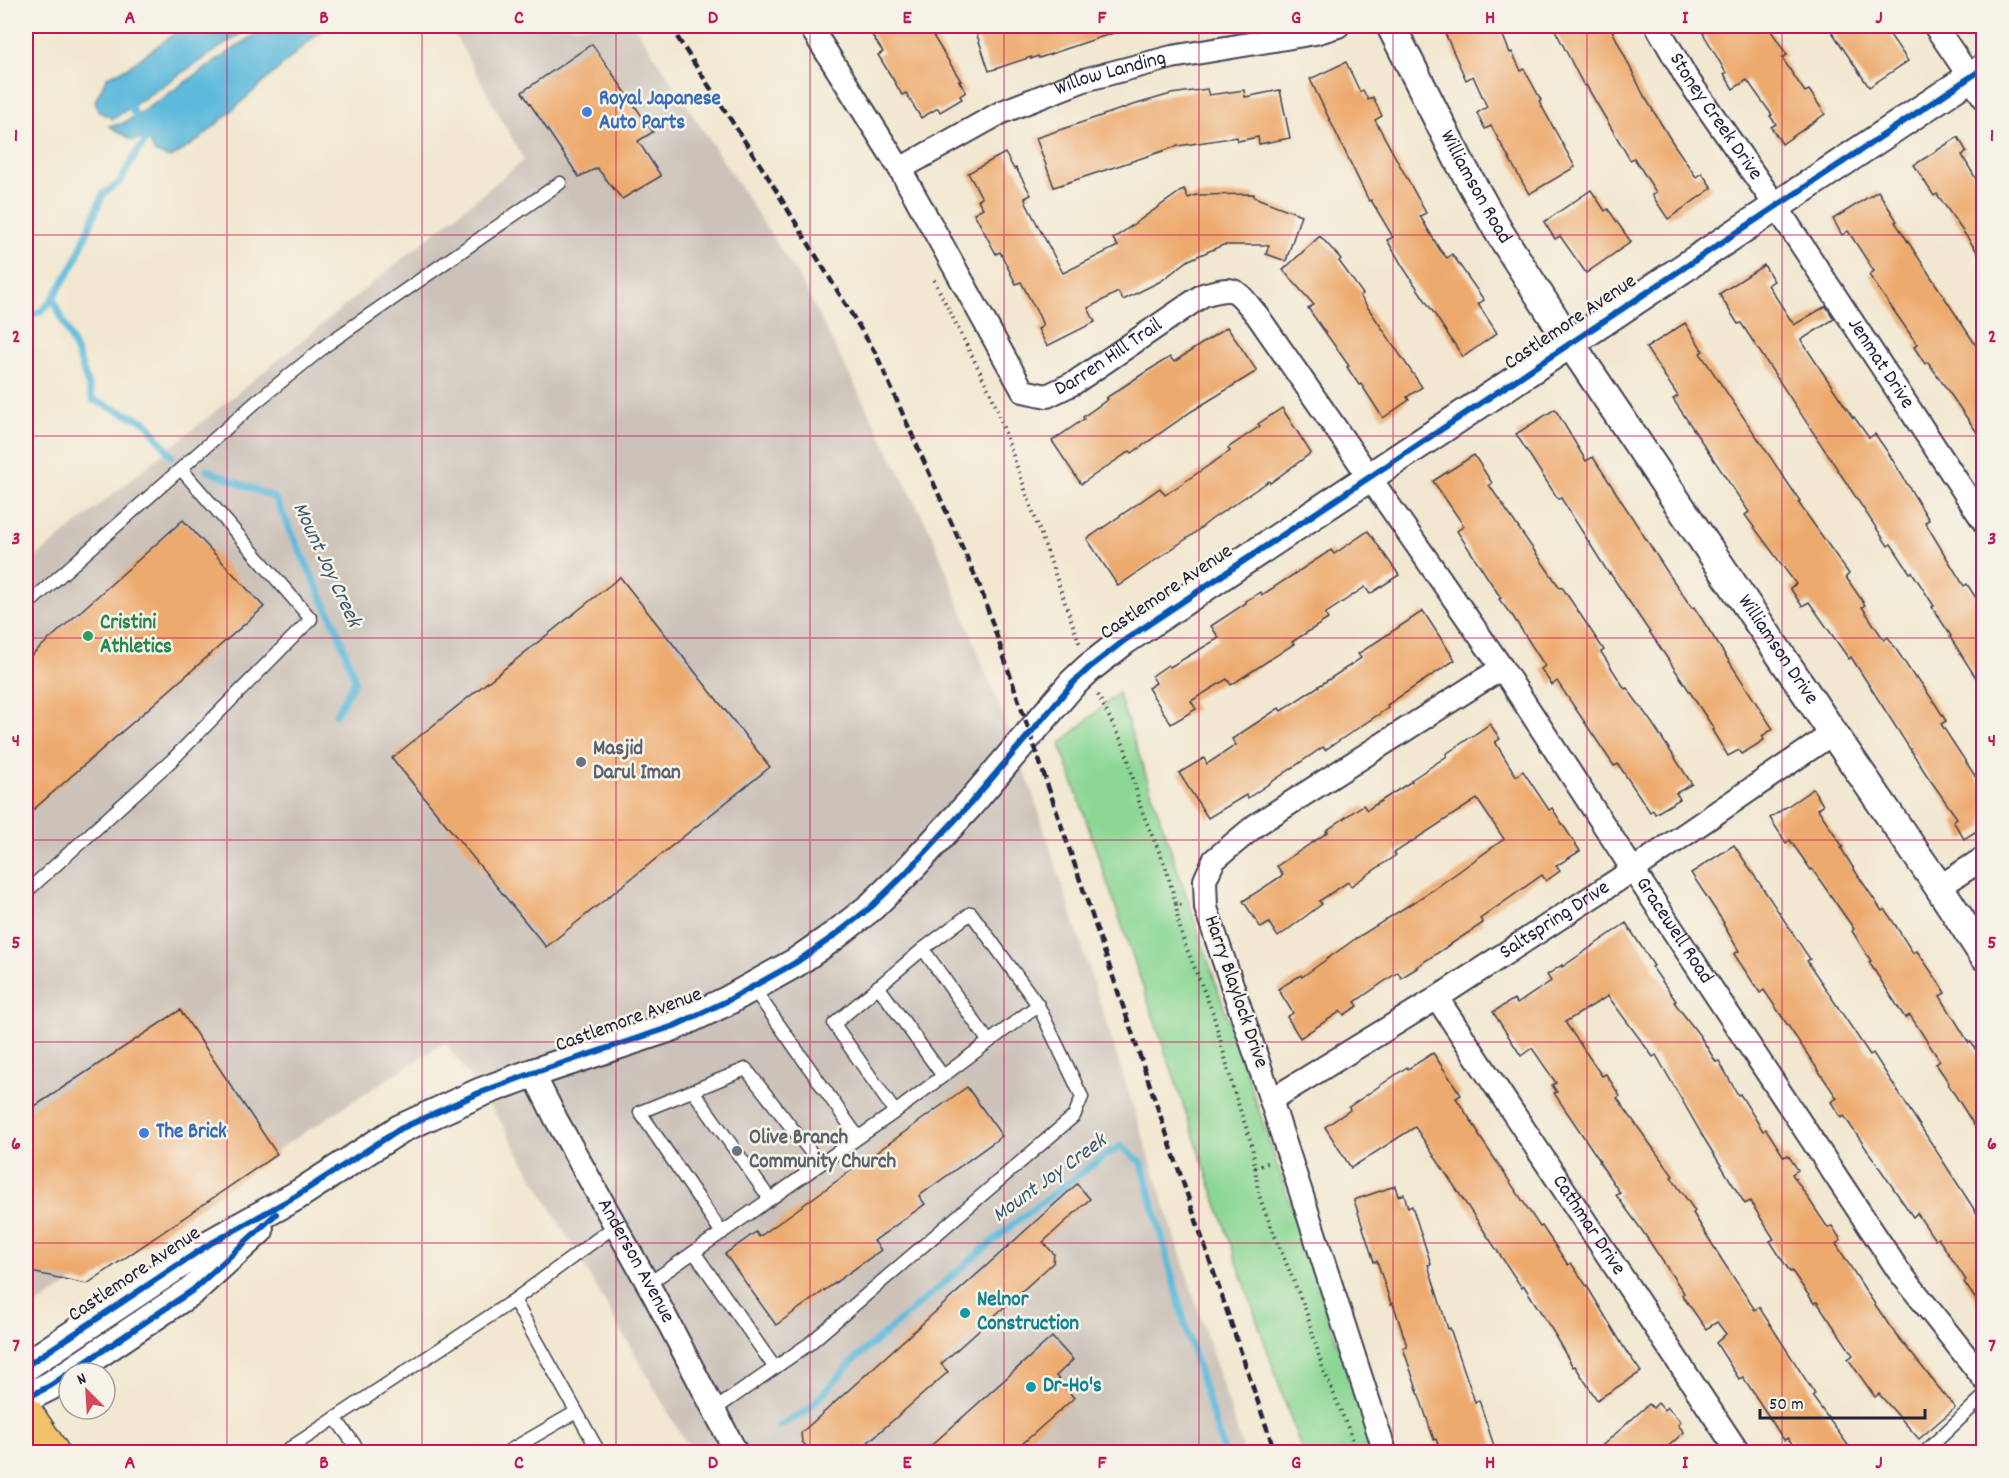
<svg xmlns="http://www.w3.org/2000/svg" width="2009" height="1478" font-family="Dekko,sans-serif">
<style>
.industrial{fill:#ccc2b9}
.green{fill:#8bd794;stroke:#567c68;stroke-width:1.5}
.water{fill:#5dbadb;stroke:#406e8b;stroke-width:1.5}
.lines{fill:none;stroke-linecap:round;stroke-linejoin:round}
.stream{stroke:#5dbadb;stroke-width:7}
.building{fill:#edaa6e}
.service-casing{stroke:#414051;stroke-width:15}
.minor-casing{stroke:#414051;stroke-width:26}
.tertiary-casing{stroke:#414051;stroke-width:32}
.primary-casing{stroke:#414051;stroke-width:36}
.path{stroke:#414051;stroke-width:4;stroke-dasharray:1.5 4.5;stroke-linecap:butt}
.service{stroke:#fff;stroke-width:12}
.minor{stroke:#fff;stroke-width:22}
.tertiary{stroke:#fff;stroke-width:28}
.primary{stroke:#f2c26a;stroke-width:33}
.rail{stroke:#22223b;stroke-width:4.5;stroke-dasharray:9 4.5;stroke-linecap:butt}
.cycleway-casing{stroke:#f7f3e8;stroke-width:10}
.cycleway{stroke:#0057b8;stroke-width:6}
.grid{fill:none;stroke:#c2185b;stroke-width:1.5;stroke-opacity:0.55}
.shop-dot{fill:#3f7fe0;stroke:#f7f3e8;stroke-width:2}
.leisure-dot{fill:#2e9e5b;stroke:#f7f3e8;stroke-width:2}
.worship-dot{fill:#6b7280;stroke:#f7f3e8;stroke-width:2}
.culture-dot{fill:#0f9aa8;stroke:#f7f3e8;stroke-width:2}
.labels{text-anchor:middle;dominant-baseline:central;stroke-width:5;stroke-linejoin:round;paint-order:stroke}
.street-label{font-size:21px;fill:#22223b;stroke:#f7f3e8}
.shop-label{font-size:21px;font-weight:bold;fill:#366cbe;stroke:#f7f3e8;text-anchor:start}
.leisure-label{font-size:21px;font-weight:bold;fill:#27864d;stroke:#f7f3e8;text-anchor:start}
.worship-label{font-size:21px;font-weight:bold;fill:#5b616d;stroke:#f7f3e8;text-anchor:start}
.culture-label{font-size:21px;font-weight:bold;fill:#0d838f;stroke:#f7f3e8;text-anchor:start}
.water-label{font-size:22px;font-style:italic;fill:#375773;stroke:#f7f3e8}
.neatline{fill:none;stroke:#c2185b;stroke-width:2}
.grid-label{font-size:20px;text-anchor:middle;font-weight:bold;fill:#c2185b}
</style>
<rect width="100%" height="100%" fill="#f7f3e8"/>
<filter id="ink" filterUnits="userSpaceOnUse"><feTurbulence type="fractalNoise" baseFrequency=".0167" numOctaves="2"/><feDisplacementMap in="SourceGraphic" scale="12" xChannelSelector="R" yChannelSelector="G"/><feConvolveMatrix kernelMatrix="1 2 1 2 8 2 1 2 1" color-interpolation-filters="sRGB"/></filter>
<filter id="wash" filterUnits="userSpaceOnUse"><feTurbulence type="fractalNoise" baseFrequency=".008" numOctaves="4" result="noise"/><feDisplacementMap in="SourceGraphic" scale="24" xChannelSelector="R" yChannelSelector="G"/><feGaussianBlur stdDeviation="1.35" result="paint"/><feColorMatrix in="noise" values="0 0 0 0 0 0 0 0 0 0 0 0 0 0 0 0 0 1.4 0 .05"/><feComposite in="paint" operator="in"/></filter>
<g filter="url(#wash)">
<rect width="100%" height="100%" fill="#f2e7d0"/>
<path class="industrial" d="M450,26H635L800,279L933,537L1031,788L1244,1452H691L501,1122L445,1042L26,1312V565L524,160Z"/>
<path class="green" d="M1118,693L1374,1452H1302C1221,1217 1143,980 1060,744Z"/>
<g class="water">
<path d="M185,26H252L113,119L98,111L95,101L107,77L127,68Z"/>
<path d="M267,26H326L200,139L171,158L155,153L148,138L132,140L109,126L122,124L136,116Z"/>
</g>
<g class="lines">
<g class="stream">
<path d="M131,108L136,116"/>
<path d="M53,298L79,358L93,400L146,422L172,456"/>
<path d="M26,318L43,310L53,298L74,264L103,194L120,182L137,152L148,138"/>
<path d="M207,470L275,498L338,631L355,680L336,714"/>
<path d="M779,1426L807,1411L854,1360L1013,1224L1103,1157L1121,1146L1142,1163L1189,1339L1224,1452"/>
</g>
</g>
<g id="blocks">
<g class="building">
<path d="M866,26H927L961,81H959L966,92L960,96L962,99L940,112L938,108L921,118L906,93L902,95L894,81L878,55L883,52Z"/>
<path d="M974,26H1124L1125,29L1039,58L1038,56L1031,59V57L989,71Z"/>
<path d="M1457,26H1499L1510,53L1512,52L1521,71L1524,69L1541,100L1539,101L1575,167L1529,194L1491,126L1485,129L1477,113L1487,107L1473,76L1466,80L1444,31Z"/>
<path d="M1553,26H1610L1643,94L1671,140L1696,177L1702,173L1712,188L1668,219L1652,195L1656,192L1634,158L1630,160L1586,85L1584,86Z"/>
<path d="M1717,26H1768L1787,55L1782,58L1805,92L1809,90L1825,114L1782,144L1771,127L1776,124L1770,116L1772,115L1747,80L1733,89L1724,74L1726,73L1703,33Z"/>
<path d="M1828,26H1884L1908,61L1869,87Z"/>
<path d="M592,44L653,132L638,141L661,176L622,199L597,168L579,177L522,92Z"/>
<path d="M1346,62L1360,92L1363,90L1368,100L1373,97L1382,116L1375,120L1426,213L1420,216L1440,250L1447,258L1452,254L1484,300L1478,304L1497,333L1463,357L1403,267L1387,240L1393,237L1371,200L1369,201L1310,79Z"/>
<path d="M1207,89L1209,95L1244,90L1245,97L1280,90L1290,138L1259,144L1258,137L1238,141L1237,137L1178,146L1054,187L1036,138L1130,106L1171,94Z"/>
<path d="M1958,137L1967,152L1962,155L1983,191V260L1937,194L1934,196L1914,165Z"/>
<path d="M1005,153L1014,169L1016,168L1031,195L1025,198L1026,203L1063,273L1118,246L1113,239L1184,189L1188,198L1196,195L1254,194V197L1301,215L1286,261L1266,254L1269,245H1223L1189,260L1161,281L1123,300L1118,292L1088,308L1095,322L1047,346L1038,329L1043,326L1040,318L1021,282L1016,284L1000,252L996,254L974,213L983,208L978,200L982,198L968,173Z"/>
<path d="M1591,190L1605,211L1608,209L1631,242L1586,273L1560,236L1555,239L1544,222Z"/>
<path d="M1878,191L1897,221L1895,222L1983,356V441L1928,362L1925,364L1914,347L1917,344L1869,275L1874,271L1848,231L1842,235L1833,219Z"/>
<path d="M1320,236L1341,259L1339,261L1363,294L1360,296L1422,387L1407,397L1409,400L1383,418L1361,384L1359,385L1347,367L1349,366L1308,308L1314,305L1283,270Z"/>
<path d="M1764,265L1774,281L1768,285L1794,325L1826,306L1834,319L1801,340L1853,418L1854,417L1869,438L1875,434L1889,454L1929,520L1925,522L1943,552L1964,586L1967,584L1983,609V689L1950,637L1951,636L1932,607L1934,606L1912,572L1910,573L1891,544L1888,546L1741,323L1738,324L1719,294Z"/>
<path d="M1685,323L1703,351L1700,353L1800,501L1798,502L1849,574L1846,577L1865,605L1862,607L1884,640L1888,637L1915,678L1917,677L1936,705L1946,721L1941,724L1983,788V827L1964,839L1953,821L1957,818L1926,774L1851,657L1849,659L1809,602L1802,606L1790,588L1796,584L1745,515L1749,512L1673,399L1678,396L1646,348Z"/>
<path d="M1227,327L1257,371L1192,411L1132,453L1130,451L1081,484L1052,441L1084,419L1083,417L1108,399L1106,398L1144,373L1170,357L1174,362Z"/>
<path d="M1282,408L1311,453L1270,483L1269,481L1212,519L1192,535L1118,586L1087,539L1160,488L1165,495L1199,472L1230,451L1228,448L1260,426L1258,424Z"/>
<path d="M1555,409L1586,461L1593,457L1668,573L1692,608L1694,607L1773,729L1762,736L1764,740L1742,754L1739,750L1728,756L1712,730L1714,729L1686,686L1610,573L1609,574L1561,498L1558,499L1516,434Z"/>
<path d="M1474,455L1492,483L1489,485L1560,588L1562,587L1604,650L1601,652L1625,689L1627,688L1652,723L1692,784L1676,793L1680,799L1655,814L1653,810L1650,812L1618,764L1614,766L1557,681L1552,685L1541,669L1545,666L1512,615H1511L1499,599L1501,598L1457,531L1464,526L1433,481Z"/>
<path d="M183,520L264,607L26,816V660Z"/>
<path d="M1368,531L1399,575L1370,594L1365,587L1325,614L1328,619L1292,642L1294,644L1231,685L1227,679L1191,701L1196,709L1171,724L1148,688L1156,683L1152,676L1168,665L1170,667L1219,638L1211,626L1246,603L1245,601L1261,592L1262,595L1331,550L1334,554Z"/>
<path d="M620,577L770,767L546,947L392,758Z"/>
<path d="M1423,611L1455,660L1387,705L1388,708L1325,750L1323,747L1248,798L1246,795L1208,818L1179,773L1204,758L1207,764L1236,745L1232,739L1279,708L1281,711L1331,678L1361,658L1358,654Z"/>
<path d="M1490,724L1500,739L1495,742L1516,776L1523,771L1549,810L1552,808L1580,851L1556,866L1560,871L1546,881L1542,875L1480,919L1483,923L1416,967L1417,968L1401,978L1398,972L1355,1002L1358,1006L1344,1015L1341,1011L1300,1038L1287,1017L1293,1013L1278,989L1301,975L1302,977L1355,939L1433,890L1504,839L1477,799L1394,853L1396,855L1351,886L1348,882L1319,901L1322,904L1278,937L1269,923L1261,928L1243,901L1283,875L1277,866L1328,832L1326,831L1363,805L1367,810L1412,781L1411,780L1447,756L1446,754Z"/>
<path d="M1813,789L1823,805L1818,809L1843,847L1841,848L1857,874L1882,911L1885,909L1913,953L1917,951L1939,983L1945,993L1940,996L1969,1043L1971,1042L1983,1062V1139L1948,1084L1949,1083L1936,1064L1940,1061L1910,1015L1905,1018L1869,962L1871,961L1852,931L1854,929L1812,869L1811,870L1790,840L1786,843L1770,818Z"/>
<path d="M1734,845L1810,959L1807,961L1870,1055L1873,1053L1983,1223V1310L1964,1282L1966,1280L1938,1238L1935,1240L1917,1213L1913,1217L1844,1116L1841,1118L1831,1102L1837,1098L1764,990L1760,993L1734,954L1739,951L1723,924L1724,923L1691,873Z"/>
<path d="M1626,923L1654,966L1652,967L1676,1001L1674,1002L1700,1036L1716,1062L1719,1061L1738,1095L1740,1094L1763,1131L1766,1129L1784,1157L1788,1155L1798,1170L1792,1174L1828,1228L1832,1226L1841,1240L1836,1244L1868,1294L1891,1328L1955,1408L1919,1439L1879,1394L1875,1397L1848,1359L1853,1355L1817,1302L1814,1303L1792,1271L1790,1272L1770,1241L1774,1239L1750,1201L1745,1204L1705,1140L1656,1055L1653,1057L1608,996L1565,1022L1602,1076L1606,1074L1620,1096L1617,1098L1673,1176L1671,1177L1695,1211L1693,1213L1722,1260L1755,1310L1759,1307L1815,1394L1812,1396L1853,1452H1798L1788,1438L1784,1440L1743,1377L1739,1379L1716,1343L1726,1334L1717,1322L1706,1329L1682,1295L1684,1293L1641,1229L1616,1195L1620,1193L1599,1162L1600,1161L1554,1093L1557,1092L1552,1085L1556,1083L1532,1048L1521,1056L1493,1012L1514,999L1517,1004L1551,981L1547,975L1562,965V967Z"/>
<path d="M180,1010L277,1154L87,1284L26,1271V1112Z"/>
<path d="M1433,1053L1461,1095L1456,1098L1479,1133L1478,1134L1540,1227L1542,1226L1568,1265L1571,1263L1590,1291L1629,1356H1630L1641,1372L1597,1400L1575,1366L1573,1367L1555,1336H1556L1524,1286L1522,1288L1415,1127L1351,1168L1325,1127L1350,1110L1349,1107L1407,1067L1408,1069Z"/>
<path d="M967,1087L1002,1136L919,1196L925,1204L874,1241L881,1250L776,1325L725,1254L756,1232L759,1237Z"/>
<path d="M1077,1184L1090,1199L1043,1242L1054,1254L1053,1263L941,1364L948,1372L858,1451L852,1445L844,1452H813L802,1442L801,1433Z"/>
<path d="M1395,1186L1398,1196L1404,1194L1408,1208L1412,1206L1431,1264L1428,1265L1448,1329L1450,1328L1475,1402L1479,1400L1496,1452H1441L1436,1439L1434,1440L1403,1348L1407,1346L1393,1303L1391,1304L1377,1261L1374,1262L1354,1200Z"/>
<path d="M1052,1337L1073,1360L1056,1376L1074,1398L1013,1452H924Z"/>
<path d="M1658,1403L1664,1410L1667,1407L1681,1422L1678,1425L1684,1432L1662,1452H1595L1649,1404L1653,1408Z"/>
</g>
</g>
</g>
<g filter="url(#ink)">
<use href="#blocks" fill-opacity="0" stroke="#414051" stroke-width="1.5"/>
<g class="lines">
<g class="service-casing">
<g id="service">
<path d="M26,606L256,402L329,343L560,183"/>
<path d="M26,892L172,760L311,619L181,469"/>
<path d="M923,949L989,1042"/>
<path d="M878,986L943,1076"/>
<path d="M753,988L858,1137"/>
<path d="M693,1091L770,1199"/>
<path d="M895,1112L1038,1005"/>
<path d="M722,1233L640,1112L746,1069L820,1164"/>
<path d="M694,1252L775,1368"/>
<path d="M648,1284L895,1112L834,1024L923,949L971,913L1038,1005L1082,1097L1074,1116L809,1344L714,1410"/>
<path d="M514,1300L615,1226"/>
<path d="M335,1418L360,1452"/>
<path d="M284,1452L514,1300L599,1452"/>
<path d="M507,1452L576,1412"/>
<path d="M1925,1452L1984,1396"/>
</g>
</g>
<g class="minor-casing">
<g id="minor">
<path id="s1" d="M810,26L900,169L1023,391L1047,396L1074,383L1203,295C1237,285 1235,289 1257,315L1502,668L1633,870L1898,1270L1984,1379"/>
<path id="s2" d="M1657,26L1686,77L1776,206L1984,522"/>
<path d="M1935,26L1984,98"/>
<path id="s3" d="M900,169L1002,112L1084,80L1172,57L1315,33L1338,26"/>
<path d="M1939,887L1984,858"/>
<path id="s4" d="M1437,998L1738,1452"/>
<path id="s5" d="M533,1073L556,1119L654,1295L736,1452"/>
<path id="s6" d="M1271,1100L1437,998L1633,870L1833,733"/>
<path d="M1385,1452L1271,1100L1206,908L1205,880L1214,860L1256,825L1502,668"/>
</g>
</g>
<g class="tertiary-casing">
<g id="tertiary">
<path id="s7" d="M1391,26L1459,161L1499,232L1570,343L1833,733L1939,887L1984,956"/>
<path d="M26,1366L208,1245L296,1196L400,1129L479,1093L533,1073L674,1026L727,1001L795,963L834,936L871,907L904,875L969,805L1072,684L1089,668L1125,640L1984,68"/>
<path d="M26,1398L50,1386L193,1290L259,1230"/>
</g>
</g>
<g class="primary-casing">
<path id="primary" d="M26,1413L52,1452"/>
</g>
<g class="path">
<path d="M934,280L992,396L1080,645"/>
<path d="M1098,695L1125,748L1141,809L1166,868L1176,904L1184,905"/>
<path d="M1176,904L1178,921L1184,942L1213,1013L1235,1095L1252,1145L1258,1191L1263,1207L1306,1311L1322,1366L1358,1452"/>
<path d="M1255,1168L1268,1163"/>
</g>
<use href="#service" class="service"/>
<use href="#minor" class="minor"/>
<use href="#tertiary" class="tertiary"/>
<use href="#primary" class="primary"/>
<path class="rail" d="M670,26L766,174L876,354L980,587L1275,1452"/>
<g class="cycleway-casing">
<g id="cycleway">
<path d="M26,1366L208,1245L296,1196L400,1129L479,1093L533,1073L674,1026L727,1001L795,963L834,936L871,907L904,875L969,805L1072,684L1089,668L1125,640L1984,68"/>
<path d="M26,1398L50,1386L193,1290L276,1214"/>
</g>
</g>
<use href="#cycleway" class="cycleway"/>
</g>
</g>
<path class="grid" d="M227,26V1452M422,26V1452M616,26V1452M810,26V1452M1004,26V1452M1199,26V1452M1393,26V1452M1587,26V1452M1782,26V1452M26,235H1984M26,436H1984M26,638H1984M26,840H1984M26,1042H1984M26,1243H1984"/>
<g class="shop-dot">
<circle cx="587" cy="112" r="6"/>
<circle cx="144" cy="1133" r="6"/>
</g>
<circle class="leisure-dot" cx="88" cy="636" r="6"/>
<g class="worship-dot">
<circle cx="581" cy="762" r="6"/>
<circle cx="737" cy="1151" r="6"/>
</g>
<g class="culture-dot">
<circle cx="965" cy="1313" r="6"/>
<circle cx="1031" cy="1387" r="6"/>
</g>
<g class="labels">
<g class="street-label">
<text stroke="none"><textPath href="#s3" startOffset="232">Willow Landing</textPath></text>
<text stroke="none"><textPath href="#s2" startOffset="108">Stoney Creek Drive</textPath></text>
<text stroke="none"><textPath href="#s7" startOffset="182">Williamson Road</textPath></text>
<text transform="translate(1571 323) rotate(-34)">Castlemore Avenue</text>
<text stroke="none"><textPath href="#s1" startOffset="520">Darren Hill Trail</textPath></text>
<text stroke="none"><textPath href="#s2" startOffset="405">Jenmat Drive</textPath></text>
<text transform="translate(1167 593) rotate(-34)">Castlemore Avenue</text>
<text stroke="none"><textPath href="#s7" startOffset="735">Williamson Drive</textPath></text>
<text stroke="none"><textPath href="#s6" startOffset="336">Saltspring Drive</textPath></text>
<text stroke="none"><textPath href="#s1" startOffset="1442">Gracewell Road</textPath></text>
<text transform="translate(1235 992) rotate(71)">Harry Blaylock Drive</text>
<text transform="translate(629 1021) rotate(-20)">Castlemore Avenue</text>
<text stroke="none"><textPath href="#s4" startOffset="273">Cathmar Drive</textPath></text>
<text stroke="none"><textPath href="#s5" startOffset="214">Anderson Avenue</textPath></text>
<text transform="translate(135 1275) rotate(-34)">Castlemore Avenue</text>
</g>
<g class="shop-label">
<text x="599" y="100">Royal Japanese<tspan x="599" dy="24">Auto Parts</tspan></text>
<text x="156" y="1133">The Brick</text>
</g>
<g class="leisure-label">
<text x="100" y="624">Cristini<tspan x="100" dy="24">Athletics</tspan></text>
</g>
<g class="worship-label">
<text x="593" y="750">Masjid<tspan x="593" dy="24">Darul Iman</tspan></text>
<text x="749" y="1139">Olive Branch<tspan x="749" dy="24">Community Church</tspan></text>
</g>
<g class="culture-label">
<text x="977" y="1301">Nelnor<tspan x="977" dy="24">Construction</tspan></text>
<text x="1043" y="1387">Dr-Ho's</text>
</g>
<g class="water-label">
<text transform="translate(326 565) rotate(65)">Mount Joy Creek</text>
<text transform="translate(1050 1179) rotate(-36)">Mount Joy Creek</text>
</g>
</g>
<rect width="2009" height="1478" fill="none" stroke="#f7f3e8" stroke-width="66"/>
<g transform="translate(87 1391) rotate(336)"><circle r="28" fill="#f7f3e8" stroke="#a29fa3" stroke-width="1.5"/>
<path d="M0-4.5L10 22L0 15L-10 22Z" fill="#d1495b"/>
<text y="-9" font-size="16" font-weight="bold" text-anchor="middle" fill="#22223b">N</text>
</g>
<path d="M1760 1409v9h165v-9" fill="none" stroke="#22223b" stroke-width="3"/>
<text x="1769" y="1409" font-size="18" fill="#22223b" stroke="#f7f3e8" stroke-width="4.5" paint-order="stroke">50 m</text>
<rect x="33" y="33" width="1943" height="1412" class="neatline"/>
<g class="grid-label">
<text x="130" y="23">A</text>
<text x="324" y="23">B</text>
<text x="519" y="23">C</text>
<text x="713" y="23">D</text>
<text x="907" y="23">E</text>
<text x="1102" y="23">F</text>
<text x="1296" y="23">G</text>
<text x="1490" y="23">H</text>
<text x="1685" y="23">I</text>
<text x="1879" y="23">J</text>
<text x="16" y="141">1</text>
<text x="1992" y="141">1</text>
<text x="16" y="342">2</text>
<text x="1992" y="342">2</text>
<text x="16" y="544">3</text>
<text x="1992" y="544">3</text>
<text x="16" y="746">4</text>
<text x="1992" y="746">4</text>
<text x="16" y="948">5</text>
<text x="1992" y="948">5</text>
<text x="16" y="1149">6</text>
<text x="1992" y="1149">6</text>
<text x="16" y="1351">7</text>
<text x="1992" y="1351">7</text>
<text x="130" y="1468">A</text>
<text x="324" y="1468">B</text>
<text x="519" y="1468">C</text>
<text x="713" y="1468">D</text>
<text x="907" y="1468">E</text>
<text x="1102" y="1468">F</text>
<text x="1296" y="1468">G</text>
<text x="1490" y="1468">H</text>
<text x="1685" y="1468">I</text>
<text x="1879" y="1468">J</text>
</g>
</svg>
